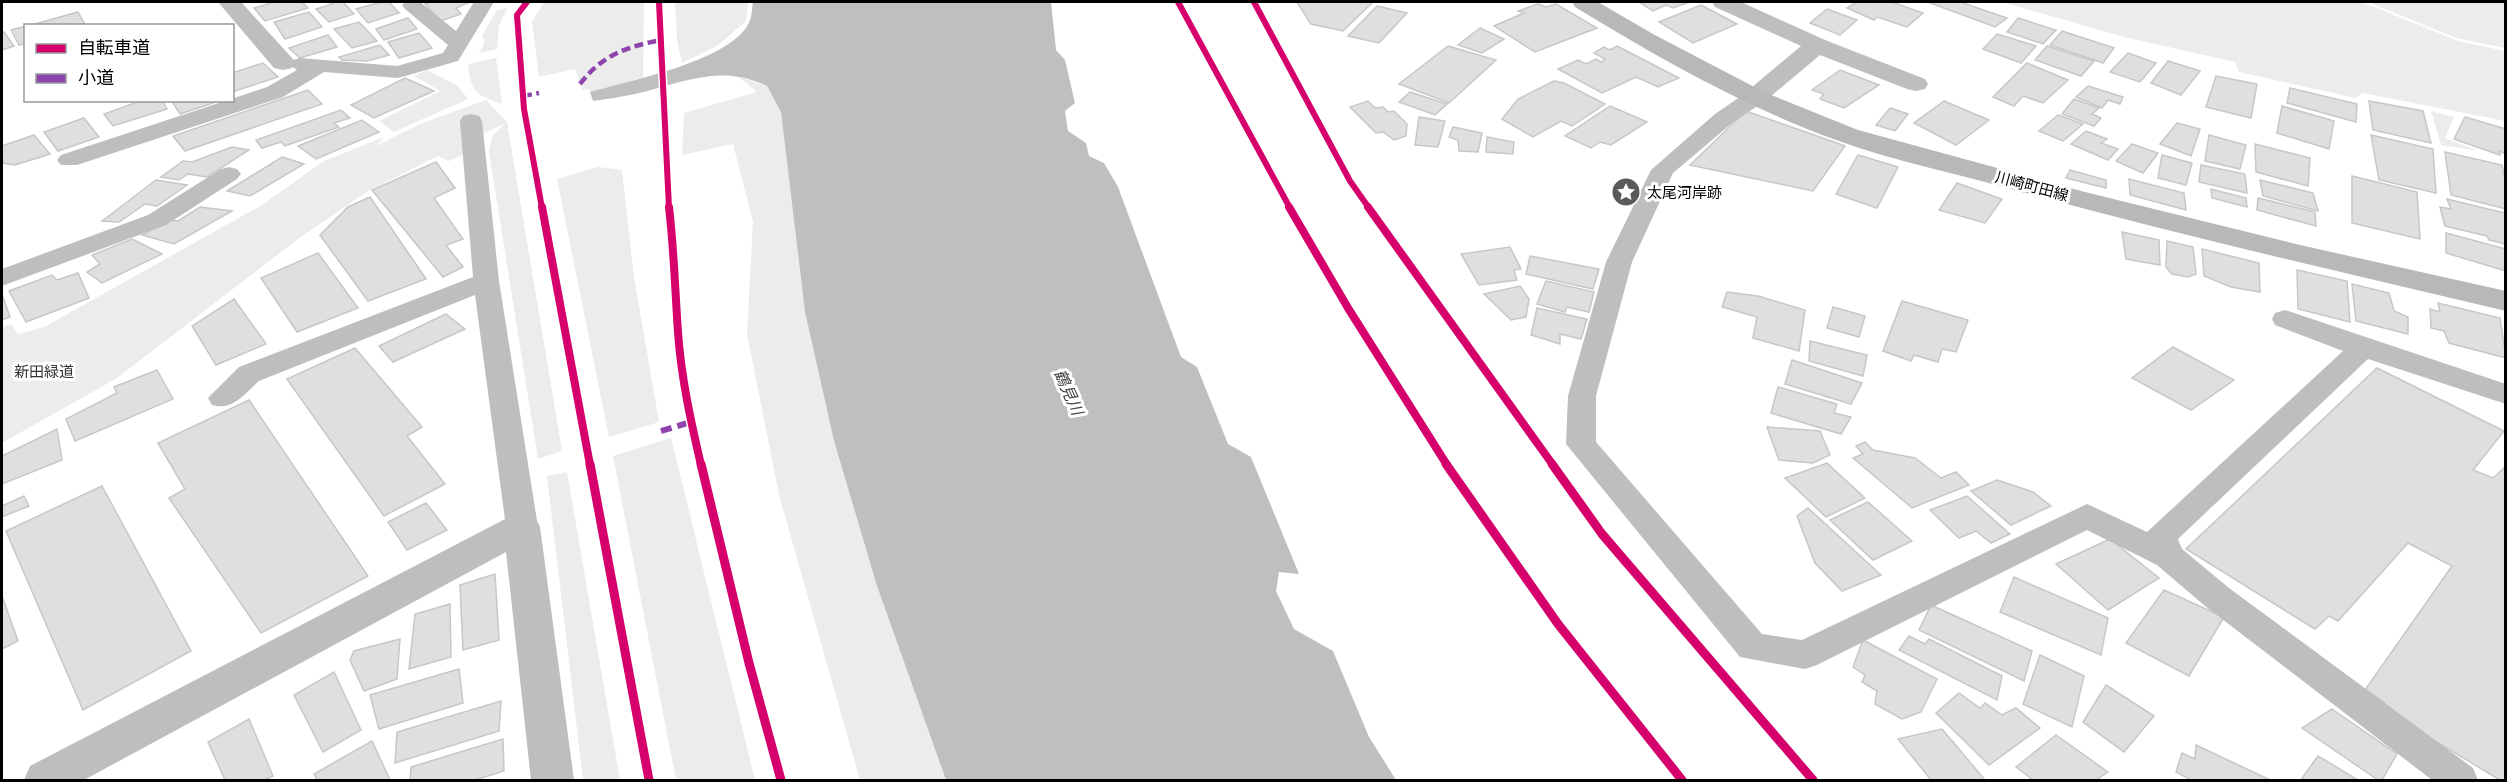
<svg xmlns="http://www.w3.org/2000/svg" width="2507" height="782" font-family="Manrope,'Noto Sans JP',sans-serif">
<style>
.green{fill:#ececec}
.water{fill:#bfbfbf}
.building{fill:#dfdfdf;stroke:#c7c7c7;stroke-width:1.5}
.lines{fill:none;stroke-linecap:round;stroke-linejoin:round}
.service{fill:#bebebe;fill-rule:evenodd}
.minor{fill:#bebebe;fill-rule:evenodd}
.secondary{fill:#b8b8b8;fill-rule:evenodd}
.quiet-far1{stroke:#8e44ad;stroke-width:4.5;stroke-dasharray:9 4.5;stroke-linecap:butt}
.quiet{stroke:#8e44ad;stroke-width:6;stroke-dasharray:11 6;stroke-linecap:butt}
.cycleway-far2-casing{stroke:#fff;stroke-width:9}
.cycleway-far1-casing{stroke:#fff;stroke-width:11}
.cycleway-casing{stroke:#fff;stroke-width:13}
.cycleway-far2{stroke:#d6006c;stroke-width:6}
.cycleway-far1{stroke:#d6006c;stroke-width:8}
.cycleway{stroke:#d6006c;stroke-width:9}
.labels{text-anchor:middle;dominant-baseline:central;stroke-width:6;stroke-linejoin:round;paint-order:stroke}
.street-label{font-size:15px;fill:#000;stroke:#fff}
.poi-label{font-size:15px;fill:#000;stroke:#fff;text-anchor:start}
.park-label{font-size:15px;fill:#333;stroke:#fff}
.water-label{font-size:16px;font-style:italic;fill:#444;stroke:#fff}
</style>
<rect width="100%" height="100%" fill="#fff"/>
<g class="green">
<path d="M544,2H644L643,78L590,92L589,89L582,90L575,69L539,77L532,22Z"/>
<path d="M675,2H748L746,21L717,46L682,63L677,40Z"/>
<path d="M2002,2H2362L2458,41L2505,51V121L2363,93L2355,98L2239,72L2235,62L2124,37Z"/>
<path d="M2368,2H2505V48L2456,38Z"/>
<path d="M508,7L499,26L497,49L479,53L485,42L482,36L496,11Z"/>
<path d="M496,58L502,104C476,95 471,93 468,64Z"/>
<path d="M427,70L457,85L468,99L394,132L379,121L440,91L414,76Z"/>
<path d="M736,75L767,86L781,112L805,312L834,441L877,586L946,780H860L779,495L747,334L753,222L733,144L682,155L684,113L757,92Z"/>
<path d="M486,100L507,122L562,451L538,459L489,152L492,137L505,123L463,144L465,154L449,161L438,156L368,191L298,239L117,378L2,443V327L11,324L18,334L44,327L262,205L324,161L384,137L376,146L420,124Z"/>
<path d="M2431,111L2454,117L2445,138L2479,151L2441,145Z"/>
<path d="M598,167L622,170L634,277L659,422L609,437L557,179Z"/>
<path d="M671,438L755,780H676L613,456Z"/>
<path d="M567,472L620,780H583L547,476Z"/>
</g>
<path class="water" d="M753,2H1051L1056,50L1065,60L1075,103L1065,111L1068,131L1086,143L1089,156L1104,163L1118,187L1181,357L1197,367L1228,444L1251,457L1299,574L1279,572L1276,591L1294,629L1333,651L1369,737L1396,780H946L877,586L834,441L805,312L781,112L767,86C720,63 682,83 635,94C621,97 607,99 593,101L590,92C628,81 736,60 750,20C752,15 752,7 753,2Z"/>
<g class="building">
<path d="M274,2H302L308,8L265,21L254,8Z"/>
<path d="M330,2H343L354,14L329,22L316,9L332,4Z"/>
<path d="M382,2H389L399,13L368,23L356,9Z"/>
<path d="M432,2H470L456,8L461,14L441,21L425,4Z"/>
<path d="M1297,2H1373L1343,31L1311,24Z"/>
<path d="M1639,2H1690L1673,8L1666,5L1653,11Z"/>
<path d="M1857,2H1892L1923,13L1907,27L1877,17L1874,20L1847,8Z"/>
<path d="M1932,2H1960L2007,18L1995,27L1930,3Z"/>
<path d="M1538,4L1546,7L1556,4L1597,28L1535,52L1494,26L1524,13L1518,11Z"/>
<path d="M1701,5L1737,24L1693,43L1659,22Z"/>
<path d="M1377,6L1407,13L1379,43L1348,36Z"/>
<path d="M1827,9L1857,20L1840,35L1810,23Z"/>
<path d="M78,12L86,26H28Z"/>
<path d="M309,12L322,27L285,39L274,22Z"/>
<path d="M408,18L417,29L384,40L376,29Z"/>
<path d="M2018,18L2056,30L2043,44L2007,32Z"/>
<path d="M359,22L377,41L352,48L334,29Z"/>
<path d="M26,26V44L19,45L11,30Z"/>
<path d="M1480,28L1504,39L1482,53L1458,45Z"/>
<path d="M2062,31L2114,48L2103,63L2050,45Z"/>
<path d="M4,32L14,46L2,50V33Z"/>
<path d="M419,33L432,48L399,58L388,42Z"/>
<path d="M1997,34L2036,46L2021,63L1983,49Z"/>
<path d="M328,35L337,47L300,58L289,48Z"/>
<path d="M380,45L389,55L367,61L342,60L339,57Z"/>
<path d="M1448,46L1496,60L1449,103L1399,84Z"/>
<path d="M1617,46L1679,78L1658,87L1636,77L1602,93L1558,69L1578,60L1586,64L1596,59L1601,62L1605,59L1594,53L1604,47L1610,50Z"/>
<path d="M2047,46L2094,61L2081,76L2035,60Z"/>
<path d="M2128,53L2156,63L2140,82L2110,72Z"/>
<path d="M2168,61L2200,71L2181,95L2151,83Z"/>
<path d="M263,63L278,77L232,92V73Z"/>
<path d="M2027,63L2068,80L2043,103L2023,96L2014,106L1993,97Z"/>
<path d="M1840,70L1879,85L1844,108L1820,99L1824,94L1812,90Z"/>
<path d="M2216,76L2257,84L2251,118L2206,107Z"/>
<path d="M405,78L434,91L374,118L351,105Z"/>
<path d="M1554,81L1564,83L1605,104L1572,126L1561,121L1533,137L1502,119L1518,99Z"/>
<path d="M2088,86L2123,97L2120,104L2108,100L2102,108L2076,97Z"/>
<path d="M2290,88L2357,104L2356,122L2287,103Z"/>
<path d="M308,90L322,104L185,151L173,136Z"/>
<path d="M1410,92L1447,104L1435,115L1399,102Z"/>
<path d="M2074,99L2099,108L2092,114L2101,118L2094,126L2062,114Z"/>
<path d="M143,100H162L167,109L113,126L104,114Z"/>
<path d="M171,100H219V101L180,114Z"/>
<path d="M1368,101L1375,108L1383,107L1388,112L1394,111L1407,124L1406,136L1394,140L1383,132L1376,133L1350,107Z"/>
<path d="M1944,101L1989,120L1956,145L1914,123Z"/>
<path d="M2369,101L2423,111L2431,143L2373,130Z"/>
<path d="M1610,106L1647,122L1611,145L1600,142L1591,148L1565,136Z"/>
<path d="M2282,106L2334,121L2329,149L2277,133Z"/>
<path d="M1890,108L1908,114L1895,131L1876,125Z"/>
<path d="M341,110L350,118L334,123L339,127L285,146L281,142L262,148L256,140Z"/>
<path d="M1746,111L1845,146L1813,191L1690,165Z"/>
<path d="M2058,115L2083,124L2063,141L2039,131Z"/>
<path d="M1419,117L1445,121L1438,147L1415,145Z"/>
<path d="M2465,117L2506,129V154L2499,151L2500,155L2454,139Z"/>
<path d="M84,118L99,137L58,151L44,132Z"/>
<path d="M362,120L379,132L316,159L298,146Z"/>
<path d="M2177,123L2200,129L2191,156L2160,144Z"/>
<path d="M1453,127L1482,133L1478,152L1459,151L1458,140L1449,137Z"/>
<path d="M2086,131L2107,139L2101,143L2118,149L2108,160L2071,144Z"/>
<path d="M34,135L50,154L15,165L2,163V146Z"/>
<path d="M2209,135L2246,145L2240,169L2205,161Z"/>
<path d="M2371,135L2433,149L2436,193L2379,180Z"/>
<path d="M1487,137L1514,142L1513,154L1486,152Z"/>
<path d="M2132,144L2158,153L2143,173L2116,161Z"/>
<path d="M2255,144L2310,158L2308,186L2256,172Z"/>
<path d="M232,147L249,150L207,177L188,174L179,180L161,177L183,161L192,162Z"/>
<path d="M2445,152L2502,165L2506,184V209L2451,195Z"/>
<path d="M1858,155L1898,167L1877,208L1836,194Z"/>
<path d="M2162,155L2192,163L2186,185L2158,178Z"/>
<path d="M282,157L304,164L250,196L227,191Z"/>
<path d="M436,162L455,188L434,198L463,239L446,245L463,267L443,277L372,190Z"/>
<path d="M2201,165L2245,174L2247,193L2199,182Z"/>
<path d="M2070,170L2106,180V188L2066,178Z"/>
<path d="M2352,176L2417,192L2420,239L2352,223Z"/>
<path d="M2129,179L2184,193L2186,210L2130,195Z"/>
<path d="M156,180L187,185L157,206L145,204L119,222L102,221Z"/>
<path d="M2260,180L2313,193L2318,211L2263,196Z"/>
<path d="M1957,183L2002,199L1985,223L1939,210Z"/>
<path d="M2211,189L2246,198L2247,207L2212,198Z"/>
<path d="M370,197L426,279L368,301L320,235L348,207Z"/>
<path d="M2258,198L2315,212L2316,226L2257,210Z"/>
<path d="M2447,199L2505,213L2506,244L2489,240L2487,236L2445,226L2440,207L2451,209Z"/>
<path d="M200,207L232,211L174,244L142,235L170,220L178,221Z"/>
<path d="M2122,232L2159,240L2160,265L2126,259Z"/>
<path d="M2446,233L2506,249V271L2446,253Z"/>
<path d="M132,239L162,254L102,283L87,272L100,264L92,255Z"/>
<path d="M2167,241L2193,247L2196,274L2188,277L2172,274L2166,267Z"/>
<path d="M1510,247L1521,269L1514,270L1517,280L1479,285L1461,254Z"/>
<path d="M2202,249L2259,263L2260,292L2231,287L2204,276Z"/>
<path d="M318,253L358,308L297,332L261,278Z"/>
<path d="M1530,256L1599,269L1593,289L1526,274Z"/>
<path d="M2297,270L2347,281L2350,322L2298,309Z"/>
<path d="M78,273L89,298L26,322L9,291L52,275L57,280Z"/>
<path d="M1546,281L1594,292L1589,312L1567,307L1565,312L1537,304Z"/>
<path d="M2352,284L2389,293L2394,311L2408,317V334L2356,321Z"/>
<path d="M1520,286L1529,299L1526,317L1511,320L1484,294Z"/>
<path d="M1727,292L1758,296L1805,310L1799,351L1753,338L1757,317L1722,307Z"/>
<path d="M2,294L10,317L2,320Z"/>
<path d="M234,299L266,344L216,365L192,326Z"/>
<path d="M1902,301L1968,320L1956,352L1942,349L1938,362L1914,355L1911,361L1883,351Z"/>
<path d="M2438,303L2500,318L2506,358L2449,343L2444,331L2431,328L2430,309L2440,312Z"/>
<path d="M1833,307L1865,316L1859,337L1827,328Z"/>
<path d="M1537,308L1587,319L1581,339L1560,334V344L1531,335Z"/>
<path d="M446,314L465,329L393,362L379,346Z"/>
<path d="M1810,341L1867,355L1863,376L1809,361Z"/>
<path d="M2173,347L2234,380L2191,410L2132,378Z"/>
<path d="M355,348L422,427L407,436L445,484L384,516L287,379Z"/>
<path d="M1792,360L1862,383L1851,404L1785,384Z"/>
<path d="M2377,368L2504,431L2473,470L2493,478L2506,466V780H2500L2387,712L2384,702L2365,690L2452,566L2408,543L2338,621L2329,616L2315,629L2186,549Z"/>
<path d="M157,370L173,399L75,441L66,419L117,393L114,387Z"/>
<path d="M1778,387L1837,404L1834,413L1851,417L1841,434L1771,413Z"/>
<path d="M249,400L368,576L261,633L169,498L185,489L158,443Z"/>
<path d="M1767,427L1820,431L1830,455L1813,463L1779,460Z"/>
<path d="M57,429L62,460L2,484V456Z"/>
<path d="M1865,442L1873,450L1915,458L1941,478L1956,472L1969,485L1912,508L1853,458L1863,454L1856,446Z"/>
<path d="M1827,463L1865,498L1826,517L1785,478Z"/>
<path d="M1997,480L2033,492L2051,506L2011,525L1971,491Z"/>
<path d="M102,486L191,651L83,710L6,531Z"/>
<path d="M24,496L29,506L2,517V506Z"/>
<path d="M1967,496L2010,534L1991,543L1976,531L1959,538L1930,510Z"/>
<path d="M1868,502L1912,541L1873,560L1830,520Z"/>
<path d="M426,503L447,530L407,550L388,522Z"/>
<path d="M1808,508L1881,575L1842,591L1815,563L1797,516Z"/>
<path d="M2110,539L2159,578L2108,610L2056,564Z"/>
<path d="M495,574L499,640L463,650L460,585Z"/>
<path d="M2014,577L2108,618L2101,655L2000,612Z"/>
<path d="M2164,590L2224,617L2189,676L2126,643Z"/>
<path d="M2,596L18,641L2,649Z"/>
<path d="M450,604L451,657L409,669L415,614Z"/>
<path d="M1931,605L2032,651L2024,681L1919,630Z"/>
<path d="M1909,636L1925,644L1929,639L2002,676L1997,700L1899,650Z"/>
<path d="M400,639L397,679L364,691L350,660L354,651Z"/>
<path d="M1863,640L1937,679L1921,712L1902,719L1875,704L1877,691L1862,682L1865,675L1853,667Z"/>
<path d="M2040,655L2084,676L2072,727L2023,704Z"/>
<path d="M459,669L463,703L379,729L370,695Z"/>
<path d="M334,672L361,730L323,752L294,695Z"/>
<path d="M2106,685L2154,716L2124,752L2083,722Z"/>
<path d="M1959,693L1980,708L1985,703L2002,715L2016,708L2040,728L1989,765L1936,713Z"/>
<path d="M501,701L499,731L395,763L397,732Z"/>
<path d="M2332,709L2397,754L2382,780H2378L2302,728Z"/>
<path d="M249,719L273,776L264,780H225L208,742Z"/>
<path d="M1942,729L1985,780H1931L1898,739Z"/>
<path d="M2056,735L2108,772L2096,780H2033L2016,767Z"/>
<path d="M503,739L504,771L475,780H410L411,767Z"/>
<path d="M372,741L390,780H317L314,774Z"/>
<path d="M2196,745L2270,780H2191L2176,772L2182,753L2195,759Z"/>
<path d="M2318,756L2358,780H2305L2302,778Z"/>
</g>
<g class="lines">
<g class="service">
<path d="M405,2H420L456,31L474,2H494L458,61L398,78L324,72L283,97L77,165H61L57,160L61,155L267,87L297,70L289,64L293,60L300,58L397,66L443,53L448,45L405,9L402,5Z"/>
<path d="M1755,90L1763,92L1766,97L1763,102L1731,124L1673,173L1632,262L1596,396V442L1762,634L1802,640L2087,504L2147,532L2343,351L2275,325L2272,319L2275,313L2285,310L2506,384V404L2368,359L2178,539L2182,549L2229,588L2473,768L2478,780H2432L2205,606L2157,565L2087,530L1817,665L1805,669L1740,657L1566,444L1568,396L1606,262L1651,170L1715,114L1747,92Z"/>
<path d="M471,114L479,116L482,121L499,281L538,527L533,535L522,539L511,535L506,527L475,295L259,381C244,394 233,411 212,405L208,398L239,367L473,277L460,121L463,116Z"/>
<path d="M229,167L237,169L241,174L237,179L166,225L2,286V269L148,215L221,169Z"/>
</g>
<g class="minor">
<path d="M218,2H241L292,58L295,63L292,68L283,70L274,68Z"/>
<path d="M1712,2H1741L1825,40L1925,79L1928,84L1925,89L1916,91L1907,89L1820,55L1764,102L1755,105L1746,102L1742,97L1746,92L1801,46L1715,7Z"/>
<path d="M522,513L535,517L540,527L574,780H531L506,552L84,780H24L30,766L509,517Z"/>
</g>
<path class="secondary" d="M1572,2H1598L1653,34L1764,92L1858,130L2085,192L2300,245L2506,291V311C2340,272 2175,234 2011,189C1954,173 1894,161 1839,141C1746,108 1659,58 1575,7Z"/>
<g class="quiet-far1">
<path d="M580,84C602,55 626,47 661,40"/>
<path d="M523,96L539,93"/>
</g>
<path class="quiet" d="M661,431L691,422"/>
<g class="cycleway-far2-casing">
<g id="cycleway-far2">
<path d="M527,2L517,15L524,109L542,208"/>
<path d="M659,2L669,208"/>
<path d="M1178,2L1290,208"/>
<path d="M1254,2L1350,181L1369,208"/>
</g>
</g>
<g class="cycleway-far1-casing">
<g id="cycleway-far1">
<path d="M542,207L590,465"/>
<path d="M669,207C674,249 675,290 678,332C681,377 691,422 701,465"/>
<path d="M1289,207L1348,308L1447,465"/>
<path d="M1368,207L1553,465"/>
</g>
</g>
<g class="cycleway-casing">
<g id="cycleway">
<path d="M590,464L649,780"/>
<path d="M701,464L749,663L781,780"/>
<path d="M1446,464L1558,624L1682,780"/>
<path d="M1552,464L1602,534L1813,780"/>
</g>
</g>
<use href="#cycleway-far2" class="cycleway-far2"/>
<use href="#cycleway-far1" class="cycleway-far1"/>
<use href="#cycleway" class="cycleway"/>
</g>
<defs>
<g id="sight-disc" transform="scale(1.5)"><circle r="9.5" fill="#595959" stroke="#fff"/><path d="M0-6L1.8-2.2L6-1.7L2.9 1.2L3.7 5.4L0 3.3L-3.7 5.4L-2.9 1.2L-6-1.7L-1.8-2.2Z" fill="#fff"/></g>
</defs>
<g fill-rule="evenodd">
<use href="#sight-disc" x="1626" y="192"/>
</g>
<g class="labels">
<g class="street-label">
<text transform="translate(2032 186) rotate(15)">川崎町田線</text>
</g>
<g class="poi-label">
<text x="1647" y="192">太尾河岸跡</text>
</g>
<g class="park-label">
<text x="44" y="371">新田緑道</text>
</g>
<g class="water-label">
<text transform="translate(1069 392) rotate(66)">鶴見川</text>
</g>
</g>
<rect width="2507" height="782" fill="none" stroke="#000000" stroke-width="6"/>
<rect x="24" y="24" width="210" height="78" fill="#ffffff" stroke="#999999" stroke-width="1.5"/>
<rect x="36" y="44" width="30" height="9" fill="#d6006c" stroke="#999999" stroke-width="1.5"/>
<text x="78" y="54" font-size="18" fill="#000000">自転車道</text>
<rect x="36" y="74" width="30" height="9" fill="#8e44ad" stroke="#999999" stroke-width="1.5"/>
<text x="78" y="84" font-size="18" fill="#000000">小道</text>
</svg>
